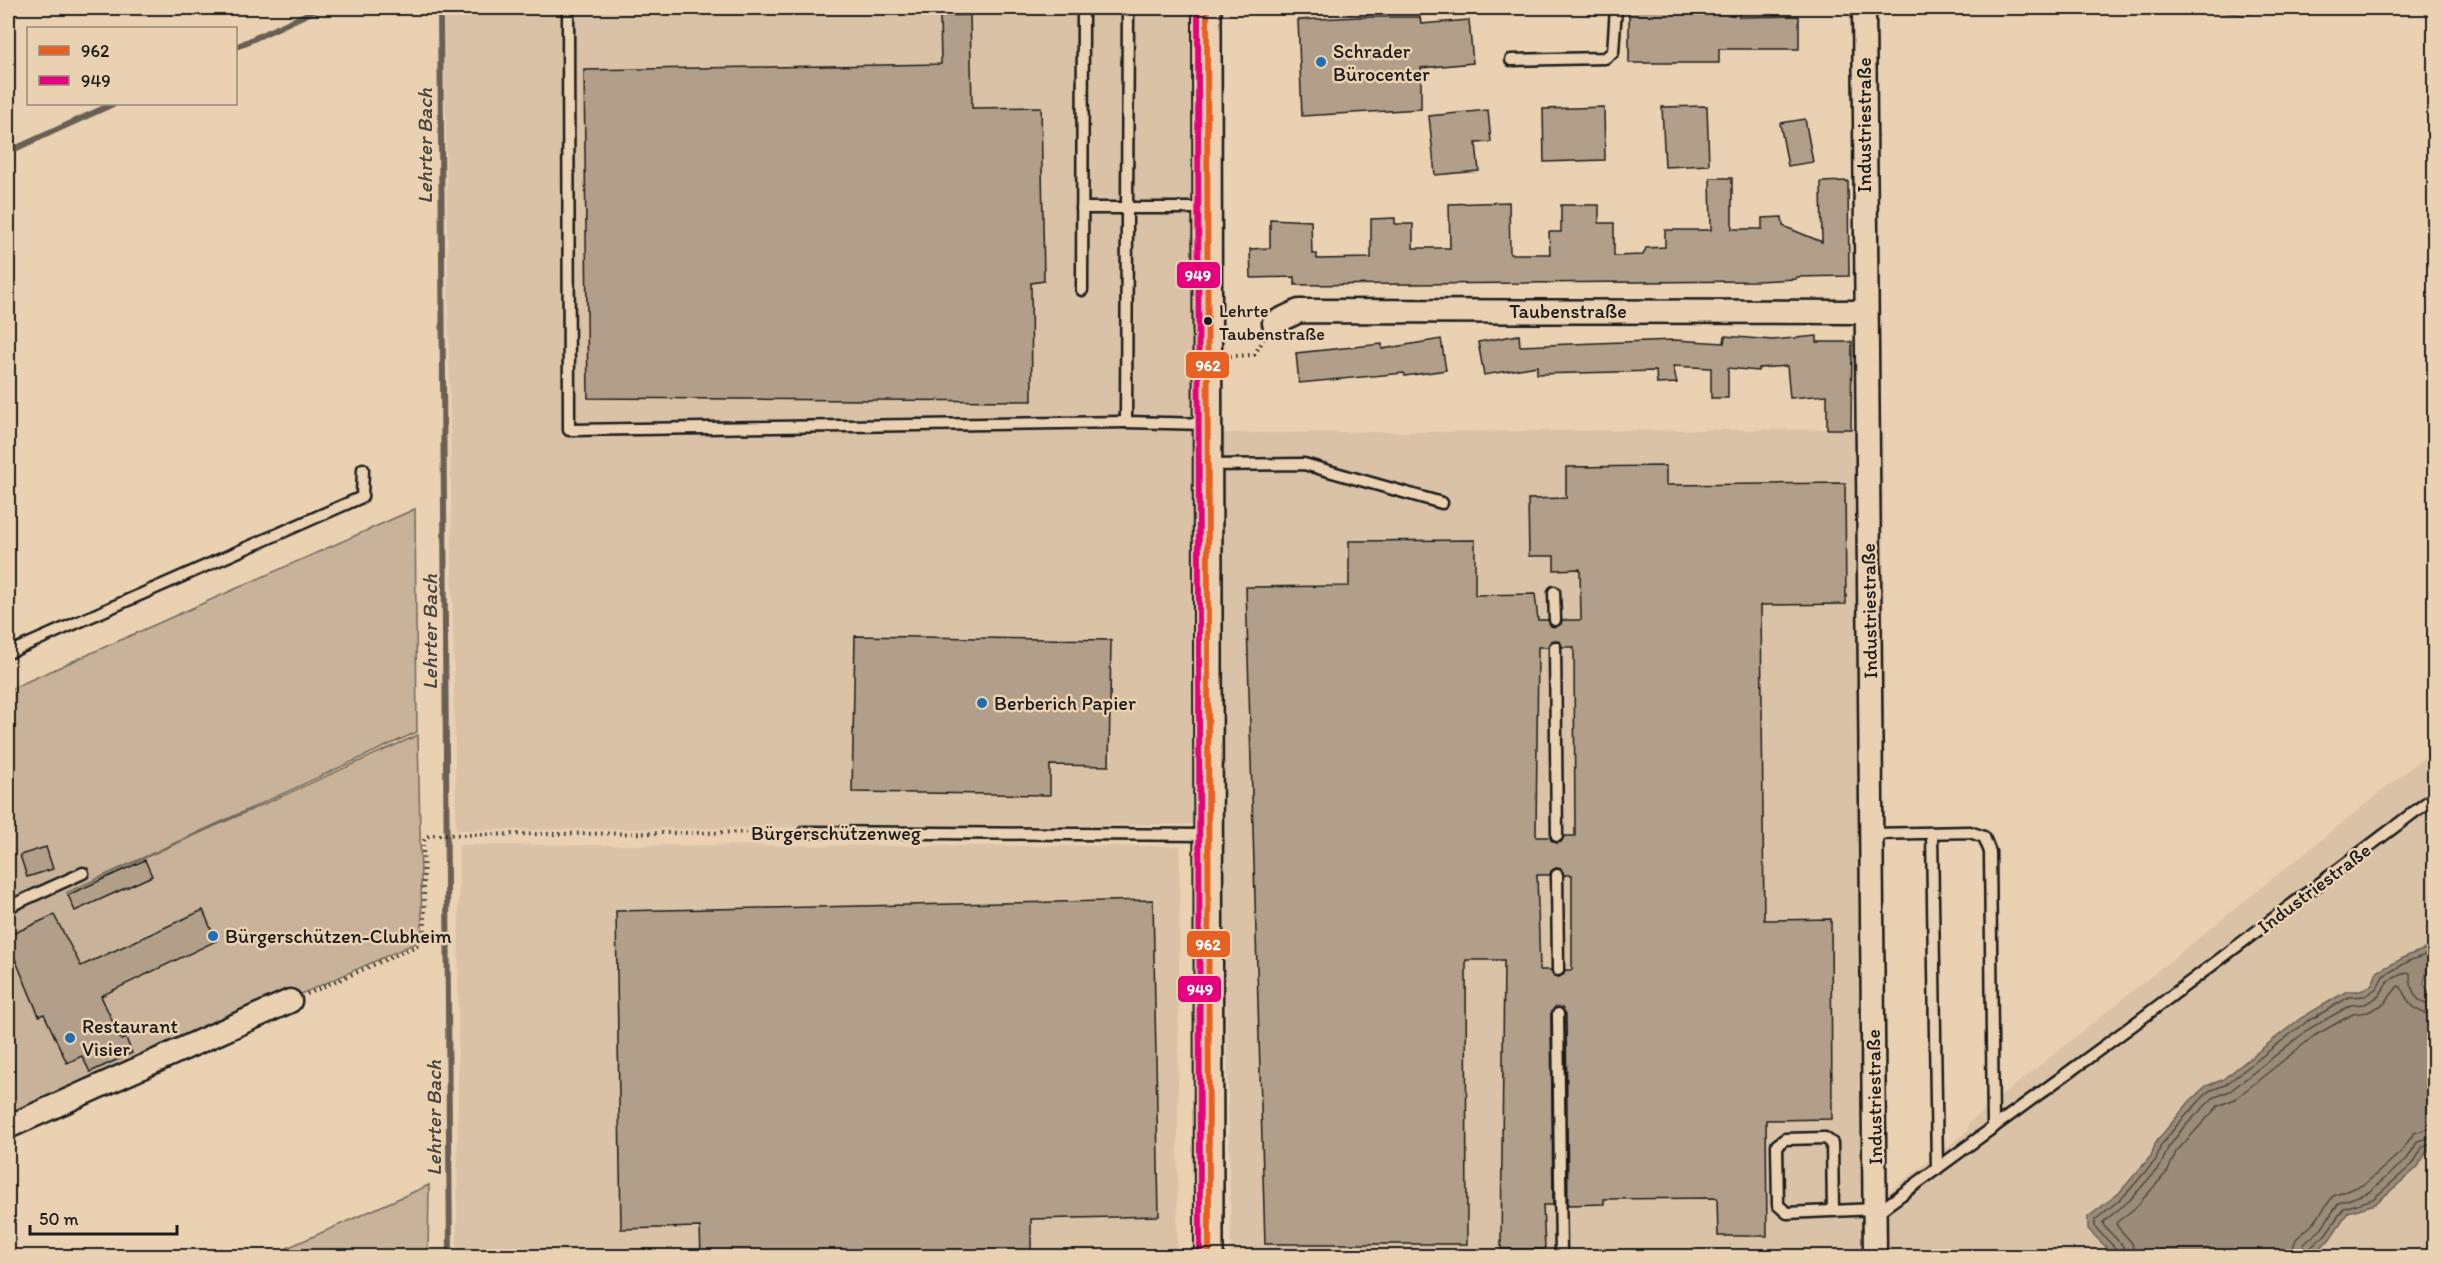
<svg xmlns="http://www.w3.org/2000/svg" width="2442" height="1264" font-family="Itim,sans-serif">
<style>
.built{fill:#d9c2a6}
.green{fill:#c8b39a;stroke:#72685b;stroke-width:1.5}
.water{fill:#9b8c79;stroke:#685f54;stroke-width:1.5}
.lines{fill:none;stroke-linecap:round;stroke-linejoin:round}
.shore{stroke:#4f4941;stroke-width:1.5}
.stream{stroke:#685f54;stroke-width:6}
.building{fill:#b19f89;stroke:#1c1c1c;stroke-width:1.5;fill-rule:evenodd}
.service-casing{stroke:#1c1c1c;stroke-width:15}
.minor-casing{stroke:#1c1c1c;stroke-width:27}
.tertiary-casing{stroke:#1c1c1c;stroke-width:32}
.path{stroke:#1c1c1c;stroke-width:4;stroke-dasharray:1.5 4.5;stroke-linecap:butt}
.service{stroke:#ead1b2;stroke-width:10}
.minor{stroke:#ead1b2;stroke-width:22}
.tertiary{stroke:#ead1b2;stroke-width:27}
.bus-1-casing{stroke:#ead1b2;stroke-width:10}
.bus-2-casing{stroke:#ead1b2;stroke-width:10}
.bus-1{stroke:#e76122;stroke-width:6}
.bus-2{stroke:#e5007d;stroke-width:6}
.poi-dot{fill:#1f6fb2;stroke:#ead1b2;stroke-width:2}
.bus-dot{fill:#1c1c1c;stroke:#ead1b2;stroke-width:2}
.labels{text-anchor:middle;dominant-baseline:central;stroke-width:5;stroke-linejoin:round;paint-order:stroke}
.bus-label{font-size:18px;fill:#1c1c1c;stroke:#ead1b2;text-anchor:start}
.poi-label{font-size:20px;fill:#1c1c1c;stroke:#ead1b2;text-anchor:start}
.street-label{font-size:20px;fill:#1c1c1c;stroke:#ead1b2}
.water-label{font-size:21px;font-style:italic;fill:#48433d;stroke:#ead1b2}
.line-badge{stroke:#ead1b2;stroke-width:2}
.badge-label{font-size:16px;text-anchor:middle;font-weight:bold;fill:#fff}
</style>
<rect width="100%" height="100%" fill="#ead1b2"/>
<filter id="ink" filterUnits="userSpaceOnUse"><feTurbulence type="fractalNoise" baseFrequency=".0167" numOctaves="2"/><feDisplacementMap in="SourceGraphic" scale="12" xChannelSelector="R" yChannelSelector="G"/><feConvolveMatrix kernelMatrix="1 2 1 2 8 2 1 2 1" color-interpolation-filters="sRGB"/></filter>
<g filter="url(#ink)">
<g class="built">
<path d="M444,8H1217L1215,433L1851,429L1883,433L1887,1193L1968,1131V1123L2434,749V1256H1231L1223,824L456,830Z"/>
<path d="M459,845L1180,846L1177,1256H457Z"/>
</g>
<g class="green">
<path d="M2186,8H2283L2245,15Z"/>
<path d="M415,509L417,732L66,893L418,735L422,929L416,943L8,1124V690Z"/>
<path d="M429,1185L428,1256H269Z"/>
</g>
<path class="water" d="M2434,946V968H2427L2424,984L2428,991L2434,993V1149L2427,1151L2417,1168L2375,1204L2348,1212L2329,1240L2315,1252L2319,1256H2115L2088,1229V1217L2119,1193L2151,1156L2156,1142L2190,1101L2206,1086L2222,1080L2301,1018L2347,991H2361L2372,985L2377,972L2409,955Z"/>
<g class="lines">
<g class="shore">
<path d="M2119,1256L2117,1250L2095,1227V1220L2124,1196L2156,1160L2161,1145L2178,1124L2209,1091L2225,1085L2305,1023L2349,997L2365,996L2377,988L2383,976L2411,960L2434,952"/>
<path d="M2126,1256L2123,1246L2104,1226L2103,1222L2129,1201L2161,1165L2168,1148L2183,1128L2213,1098L2230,1091L2309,1029L2351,1005L2365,1004L2379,996L2388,981L2406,972L2410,973C2410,990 2415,1004 2434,1006"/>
<path d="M2135,1256L2132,1243L2117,1226L2116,1223L2135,1208L2168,1171L2176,1152L2218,1106L2235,1099L2314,1036L2353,1014L2368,1012L2384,1004L2398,986L2401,987C2407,1003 2417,1014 2434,1015"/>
<path d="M2293,1256V1248L2296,1239L2314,1223L2333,1196L2365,1184L2401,1152L2414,1133L2434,1127"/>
<path d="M2302,1256L2304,1244L2320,1230L2339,1203L2369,1192L2407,1159L2418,1141L2434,1136"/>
<path d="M2311,1256L2310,1248L2325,1235L2344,1208L2373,1199L2413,1164L2423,1146L2434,1143"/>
</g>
<g class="stream">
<path d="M440,8L450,1256"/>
<path d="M236,47L320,8"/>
<path d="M8,152L113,104"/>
</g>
</g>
<g class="building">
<path d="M1629,8H1739V17L1799,16V49H1719V63H1629Z"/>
<path d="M970,15L972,108L1041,107L1044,281L1031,283L1032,401L588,398L584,70L941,64L940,16Z"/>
<path d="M1359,17H1420L1421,24L1469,20L1473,63L1421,68V109L1302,116L1298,20Z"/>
<path d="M1707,106L1709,165L1665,167L1662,107Z"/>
<path d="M1604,107L1605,160L1544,162L1543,109Z"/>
<path d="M1488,110L1491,142L1476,143L1479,171L1435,175L1429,116Z"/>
<path d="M1805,119L1813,162L1788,166L1780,123Z"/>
<path d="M1710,178H1732V229H1762V218L1782,217L1783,226L1822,242L1821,182L1848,181L1849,276L1796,277V279L1757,281L1295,285V277L1251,278L1250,249L1270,248V219L1311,221L1312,254H1317V259L1371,258V219L1395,218V224H1413V248H1450L1449,204L1509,202L1510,254H1550L1549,232H1561V205H1599V223H1614V256L1643,255L1646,248L1665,247V230H1711Z"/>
<path d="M1519,335L1520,346L1674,340L1724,343L1725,336L1772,340L1817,336V342H1852L1851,429H1827V395L1790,398L1787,366L1759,368L1758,371L1728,368V398H1711V368L1673,366L1677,383L1657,384L1656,371L1537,374V366L1484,375L1478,342Z"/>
<path d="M1441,339L1446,370L1405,376L1404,373L1299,383L1296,353L1382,344V349Z"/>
<path d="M1666,466V485L1845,483L1846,604L1761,605L1764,920L1831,919L1832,1119L1766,1120L1767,1236H1718L1717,1198L1604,1199V1204L1568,1205L1566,1014L1562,1008L1555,1007L1551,1014L1553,1205H1543L1545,1249H1501L1504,960H1466L1467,1244H1265L1246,587L1349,586V541L1475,540V595L1535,594L1538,620H1548L1551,626L1556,627L1561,624L1562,620H1581L1580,569L1554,570V556H1529L1528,499L1566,498V467ZM1556,640L1561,643L1562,647H1574L1575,836H1564L1561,842L1556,843L1551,840L1550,837H1536L1538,647H1548L1551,641ZM1556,868L1561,869L1564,875H1572V970H1565L1564,974L1559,977L1554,976L1551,970H1540L1537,875H1550L1551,871Z"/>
<path d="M855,636L1111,640L1109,766L1050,765V795L852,792Z"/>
<path d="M46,847L53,869L27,877L20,855Z"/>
<path d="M145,860L152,876L75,911L68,895Z"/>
<path d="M1153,900L1159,1216L1031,1219V1257H701L700,1227L621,1229L616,911Z"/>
<path d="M203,910L216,941L101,996L121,1040L126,1038L132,1053L90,1072L82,1056L67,1063L44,1014L39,1016L8,942V936L54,915L81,966Z"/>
</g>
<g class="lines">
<g class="service-casing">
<g id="service">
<path d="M568,8L569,430L1126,422"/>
<path d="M1128,8L1126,422L1206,424"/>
<path d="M1511,60L1605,58L1613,52L1616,8"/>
<path d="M1082,208H1208"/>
<path d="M1082,290L1083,8"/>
<path d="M1209,465L1304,464L1442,503"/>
<path d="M1554,592L1555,620"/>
<path d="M1555,647L1557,836"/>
<path d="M8,653L362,497L363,469"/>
<path d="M804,832L1209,835"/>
<path d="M1932,833L1937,1169"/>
<path d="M1871,834L1970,832L1984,837L1990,852L1993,1128"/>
<path d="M1557,875L1558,970"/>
<path d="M8,907L83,873"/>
<path d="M1558,1014L1561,1256"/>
<path d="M1833,1211L1832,1143L1825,1138L1785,1139L1777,1145L1778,1205L1787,1213L1875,1209"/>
<path d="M1875,1214L2133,1025L2434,797"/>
</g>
</g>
<g class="minor-casing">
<g id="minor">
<path d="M1864,8L1875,1256"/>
<path d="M1274,323L1299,311L1865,312"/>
<path d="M8,1127L290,1001"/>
</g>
</g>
<g class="tertiary-casing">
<path id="tertiary" d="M1207,8L1209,1256"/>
</g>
<g class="path">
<path d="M1230,356L1254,355L1264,339"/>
<path d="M307,994L419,945L425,933L423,843L425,838L430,835L792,832"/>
</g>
<use href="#service" class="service"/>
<use href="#minor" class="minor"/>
<use href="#tertiary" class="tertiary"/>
<g class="bus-1-casing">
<path id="bus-1" d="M1207,8L1209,1256"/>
</g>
<g class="bus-2-casing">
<path id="bus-2" d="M1198,8L1200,1256"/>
</g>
<use href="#bus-1" class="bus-1"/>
<use href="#bus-2" class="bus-2"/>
</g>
</g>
<g class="poi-dot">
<circle cx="1321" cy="62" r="6"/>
<circle cx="982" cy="703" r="6"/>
<circle cx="213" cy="936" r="6"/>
<circle cx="70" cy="1038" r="6"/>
</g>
<circle class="bus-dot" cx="1208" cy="321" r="5"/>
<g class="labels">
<g class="bus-label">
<text x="1219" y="311">Lehrte<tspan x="1219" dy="23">Taubenstraße</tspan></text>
</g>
<g class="poi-label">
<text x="1333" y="51">Schrader<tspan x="1333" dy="23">Bürocenter</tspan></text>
<text x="994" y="703">Berberich Papier</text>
<text x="225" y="936">Bürgerschützen-Clubheim</text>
<text x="82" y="1026">Restaurant<tspan x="82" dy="23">Visier</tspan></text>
</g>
<g class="street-label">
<text transform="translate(1864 125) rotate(-90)">Industriestraße</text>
<text x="1568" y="311">Taubenstraße</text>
<text transform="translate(1869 611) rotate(-91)">Industriestraße</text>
<text x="836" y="833">Bürgerschützenweg</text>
<text transform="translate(2314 888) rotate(-37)">Industriestraße</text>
<text transform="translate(1874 1097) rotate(-91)">Industriestraße</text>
</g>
<g class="water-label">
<text transform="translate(424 146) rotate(-90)">Lehrter Bach</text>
<text transform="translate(429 632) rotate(-90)">Lehrter Bach</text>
<text transform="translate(433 1118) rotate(-90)">Lehrter Bach</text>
</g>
</g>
<g class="line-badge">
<rect x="1176" y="261" width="45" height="28" rx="6" fill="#e5007d"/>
<rect x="1185" y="351" width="45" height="28" rx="6" fill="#e76122"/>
<rect x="1186" y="930" width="45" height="28" rx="6" fill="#e76122"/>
<rect x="1177" y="975" width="45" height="28" rx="6" fill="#e5007d"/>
</g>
<g class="badge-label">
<text x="1198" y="281">949</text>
<text x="1208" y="371">962</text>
<text x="1208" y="950">962</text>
<text x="1200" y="995">949</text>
</g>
<rect width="2442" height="1264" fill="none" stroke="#ead1b2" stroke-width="30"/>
<rect x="15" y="15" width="2412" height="1234" fill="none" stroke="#1c1c1c" stroke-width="2" filter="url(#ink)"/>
<rect x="27" y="27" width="210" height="78" fill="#ead1b2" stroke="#988976" stroke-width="1.5"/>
<rect x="39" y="46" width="30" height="9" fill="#e76122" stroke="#988976" stroke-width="1.5"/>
<text x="81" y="57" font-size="18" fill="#1c1c1c">962</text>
<rect x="39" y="76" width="30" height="9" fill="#e5007d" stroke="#988976" stroke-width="1.5"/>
<text x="81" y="87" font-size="18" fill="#1c1c1c">949</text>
<path d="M30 1225v9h147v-9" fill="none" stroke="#1c1c1c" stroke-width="3"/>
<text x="39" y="1225" font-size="18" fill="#1c1c1c" stroke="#ead1b2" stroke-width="4.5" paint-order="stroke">50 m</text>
</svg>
